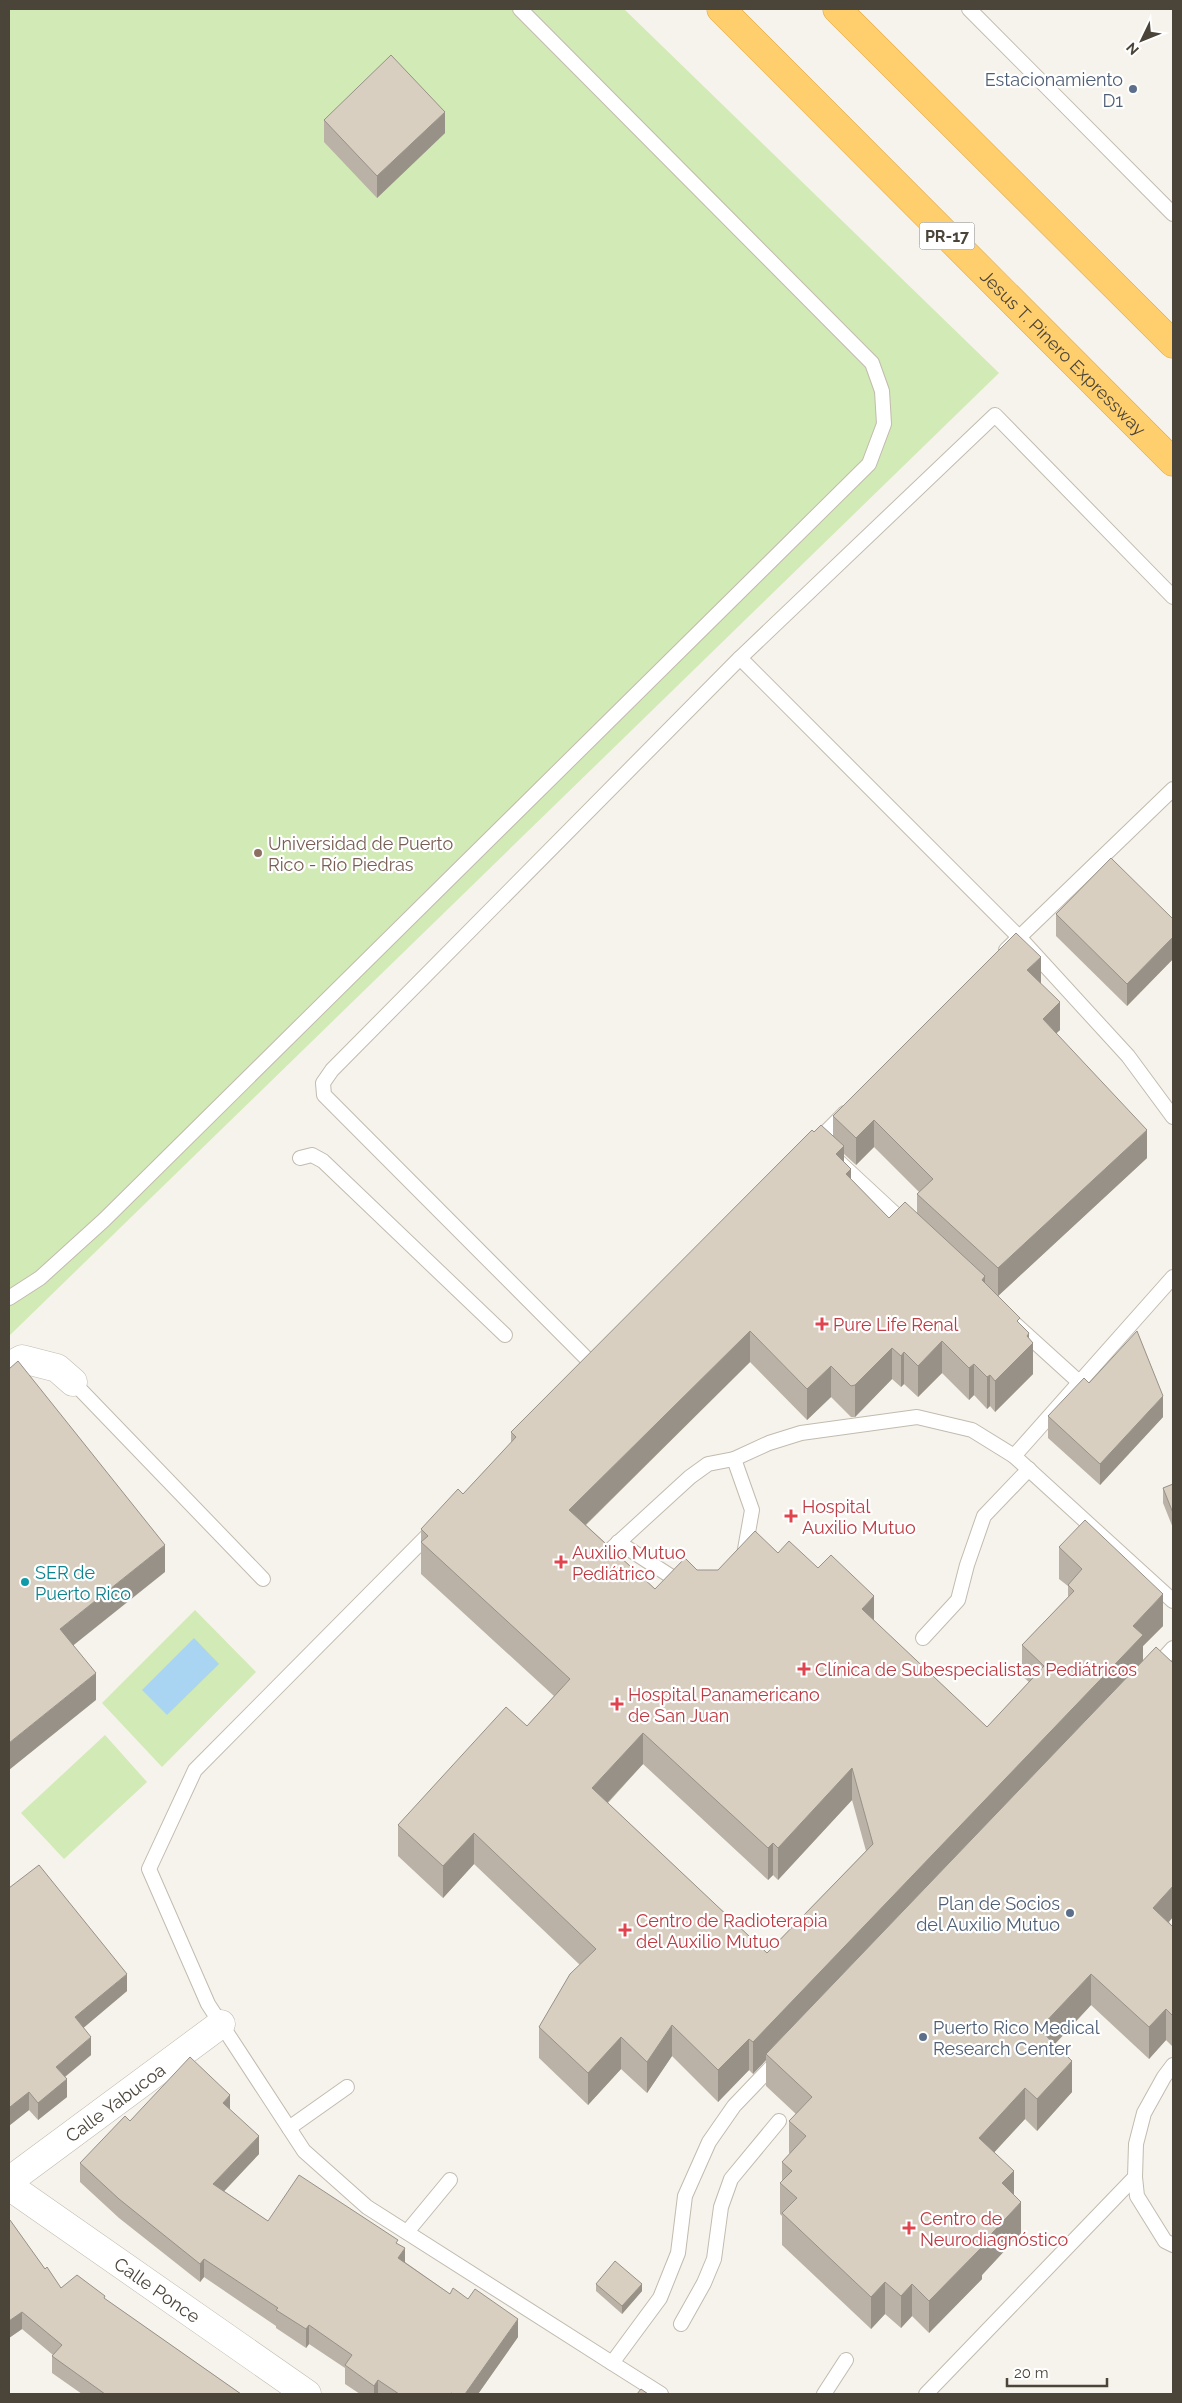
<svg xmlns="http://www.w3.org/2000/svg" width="1182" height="2403" font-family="Raleway,sans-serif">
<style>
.green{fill:#d2eab5}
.water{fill:#a9d4f2}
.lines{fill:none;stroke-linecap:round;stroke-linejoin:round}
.lane-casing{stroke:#c2bbae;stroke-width:16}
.street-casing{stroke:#c2bbae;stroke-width:29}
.highway-casing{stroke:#e0a43c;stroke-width:29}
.lane{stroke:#fff;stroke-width:14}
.street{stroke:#fff;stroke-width:28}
.highway{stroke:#ffcf6e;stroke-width:28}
.wall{fill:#bab2a6;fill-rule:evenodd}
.shaded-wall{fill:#979187}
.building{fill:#d8cfc1;stroke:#979187;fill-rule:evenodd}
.service-dot{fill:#5c6f8a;stroke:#fff;stroke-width:2}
.education-dot{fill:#8d6e63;stroke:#fff;stroke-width:2}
.health-dot{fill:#e0444e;stroke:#fff;stroke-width:2}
.culture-dot{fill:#0f9aa8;stroke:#fff;stroke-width:2}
.labels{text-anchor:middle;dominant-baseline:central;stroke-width:4.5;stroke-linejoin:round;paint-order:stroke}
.shield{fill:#fff;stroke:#817c74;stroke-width:1}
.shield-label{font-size:16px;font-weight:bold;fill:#4b4439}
.service-label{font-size:18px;fill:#4e5e75;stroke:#fff;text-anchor:end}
.street-label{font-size:18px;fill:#4b4439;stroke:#fff}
.education-label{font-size:18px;fill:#785e54;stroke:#fff;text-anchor:start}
.health-label{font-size:18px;fill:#be3a42;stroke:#fff;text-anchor:start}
.culture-label{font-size:18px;fill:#0d838f;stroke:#fff;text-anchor:start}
</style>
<rect width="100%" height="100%" fill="#f6f3ec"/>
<g class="green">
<path d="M9,9H624L999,373L9,1336Z"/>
<path d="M195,1610L256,1672L162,1767L102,1703Z"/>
<path d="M105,1735L147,1782L64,1859L21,1813Z"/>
</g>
<path class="water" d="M194,1638L219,1664L167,1715L142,1690Z"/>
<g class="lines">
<g class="lane-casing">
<g id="lane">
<path d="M969,9L1173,214"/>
<path d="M740,658L1019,937L1128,1056L1173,1117"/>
<path d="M1006,950L1173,789"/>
<path d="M815,1143L845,1113"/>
<path d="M300,1158L312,1155L323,1161L505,1335"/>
<path d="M838,1161L907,1225"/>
<path d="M1173,1277L1014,1456L1173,1601"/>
<path d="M9,1298L40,1278L104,1220L869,464L884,424L882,391L872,363L520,9"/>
<path d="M1015,1324L1079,1382"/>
<path d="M594,1366L324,1095L323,1083L332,1070L740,658L995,415L1173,597"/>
<path d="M73,1382L263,1579"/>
<path d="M734,1459L752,1510L744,1555"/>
<path d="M434,1529L195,1770L149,1869L208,2004L304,2151L367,2207L612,2363"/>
<path d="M618,1542L675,1579L686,1581"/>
<path d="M608,1552L690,1477L708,1464L734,1459L769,1443L801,1433L917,1417L972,1430L1014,1456"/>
<path d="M923,1638L958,1600L967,1565L984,1516L1029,1469"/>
<path d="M1153,1670L1173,1648"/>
<path d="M1173,2065L1164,2077L1144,2113L1136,2144L1135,2177L1137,2196L1165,2241L1173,2245"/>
<path d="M289,2128L347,2087"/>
<path d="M407,2232L450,2180"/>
<path d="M681,2324L704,2283L714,2259L721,2207L731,2179L779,2121"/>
<path d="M661,2394L612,2363L660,2298L678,2253L685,2196L709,2142L734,2106L778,2060"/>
<path d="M824,2394L846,2360"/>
<path d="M926,2394L1135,2177"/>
</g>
</g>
<g class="street-casing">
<g id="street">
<path d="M9,1366L22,1359L57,1368L73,1382"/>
<path id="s1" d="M9,2181L221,2024"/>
<path id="s2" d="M9,2186L307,2394"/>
</g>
</g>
<g class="highway-casing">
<g id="highway">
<path id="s3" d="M721,9L1173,462"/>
<path d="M837,9L1173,344"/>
</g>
</g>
<use href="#lane" class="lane"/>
<use href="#street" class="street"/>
<use href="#highway" class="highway"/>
</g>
<g class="wall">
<path d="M324,120L445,133L377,198L324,142Z"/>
<path d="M1056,914L1173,919V959L1127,1006L1056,936Z"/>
<path d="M1041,984L1060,1030L1056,1033L1147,1158L998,1296L1020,1324L1029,1339L1033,1374L995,1412L990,1406L987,1409L974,1395L969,1400L942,1373L918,1397L904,1384L901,1387L892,1379L855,1417H851L831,1397L807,1420L750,1362L586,1525L655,1589L697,1570H718L778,1553L874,1621L987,1727L1029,1682L1022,1676V1645L1068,1597V1586L1059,1579V1547L1163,1626L1143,1646V1660L1173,1663V1917L1169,1922L1173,1927V2047L1166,2040L1149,2059L1091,2005L1055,2044L1072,2092L1037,2131L1025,2119L994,2152L1014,2195L1021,2233L982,2275V2279L929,2333L912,2316L901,2328L885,2314L871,2329L782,2245V2216L780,2214V2183L782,2181V2162L790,2153H789V2121L796,2114L766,2086V2060L753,2074L749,2070L718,2102L672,2056L647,2093L621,2069L588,2105L539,2058V2027L580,1965L474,1864L443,1898L398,1856V1825L527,1726L554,1696L421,1574V1529L463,1494L511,1443V1432L814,1132L833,1136V1116ZM874,1147L919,1192L917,1194V1214L889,1218L851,1179L844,1162V1154L856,1165ZM643,1764L768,1880L773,1875L778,1880L852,1800L866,1851L767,1953L608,1803Z"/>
<path d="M1089,1383L1163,1417L1100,1485L1048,1438V1416Z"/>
<path d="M1173,1484V1528L1163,1503V1488Z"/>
<path d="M9,1888L127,1991L83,2028L91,2055L65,2077L67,2097L38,2120L29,2110L10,2125L9,2123Z"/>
<path d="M230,2110L259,2154L224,2191L268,2221L398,2244L405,2262L450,2294L518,2337L478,2394H360L345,2384V2368L309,2344L306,2348L276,2328V2326L204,2277L200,2282L119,2218L80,2182V2163L130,2121Z"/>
<path d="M9,2221L45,2269L61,2288L105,2299L241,2394H82L52,2373V2356L53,2355L22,2329L9,2338Z"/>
<path d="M596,2284L642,2291L622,2314L596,2291Z"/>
</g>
<g class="shaded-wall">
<path d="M445,112V133L377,198V176Z"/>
<path d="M1173,937V959L1127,1006V984Z"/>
<path d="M1041,957V985L1027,970Z"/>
<path d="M1060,1002V1030L1043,1046V1019Z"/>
<path d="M874,1120V1147L856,1165V1138Z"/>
<path d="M1147,1130V1158L998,1296V1268Z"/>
<path d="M844,1146V1178L836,1154Z"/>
<path d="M851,1169V1201L846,1174Z"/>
<path d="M985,1276V1308L982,1280Z"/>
<path d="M750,1331V1362L569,1541V1510Z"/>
<path d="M1029,1333V1347L1033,1343V1374L995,1412V1381L1027,1336Z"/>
<path d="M942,1341V1373L918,1397V1366Z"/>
<path d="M892,1348V1379L855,1417V1385Z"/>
<path d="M904,1352V1384L901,1387V1356Z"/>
<path d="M974,1364V1395L969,1400V1368Z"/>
<path d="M831,1366V1397L807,1420V1389Z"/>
<path d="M990,1375V1406L987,1409V1377Z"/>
<path d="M1163,1396V1417L1100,1485V1464Z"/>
<path d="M165,1545V1572L60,1656V1629Z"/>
<path d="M1163,1594V1626L1143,1646V1666L766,2054V2060L753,2074V2042L1133,1626Z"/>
<path d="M874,1596V1628L862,1609Z"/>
<path d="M96,1673V1700L9,1770V1743Z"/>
<path d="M643,1733V1764L592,1819V1788Z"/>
<path d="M852,1768V1800L778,1880V1848Z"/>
<path d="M474,1833V1864L443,1898V1866Z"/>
<path d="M773,1843V1875L768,1880V1848Z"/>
<path d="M1173,1886V1917L1153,1939V1908Z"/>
<path d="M127,1974V1991L75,2035V2017Z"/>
<path d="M1091,1974V2005L1039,2061V2029Z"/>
<path d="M1166,2009V2040L1149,2059V2027Z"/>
<path d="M672,2025V2056L647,2093V2062Z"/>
<path d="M91,2037V2055L56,2084V2067Z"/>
<path d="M621,2037V2069L588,2105V2073Z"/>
<path d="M749,2039V2070L718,2102V2070Z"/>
<path d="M1072,2061V2092L1037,2131V2099Z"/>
<path d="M67,2079V2097L38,2120V2103Z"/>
<path d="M1025,2088V2119L979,2169V2138Z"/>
<path d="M29,2092V2110L10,2125V2107Z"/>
<path d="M230,2095V2114L223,2103Z"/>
<path d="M259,2136V2154L213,2203V2184Z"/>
<path d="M1014,2171V2202L1002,2183Z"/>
<path d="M1021,2202V2233L982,2275V2279L929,2333V2301Z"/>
<path d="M405,2248V2267L398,2258Z"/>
<path d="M204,2259V2277L200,2282V2264Z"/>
<path d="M885,2282V2314L871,2329V2297Z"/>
<path d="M642,2284V2291L622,2314V2306Z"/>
<path d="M912,2284V2316L901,2328V2296Z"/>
<path d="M22,2312V2329L9,2338V2321Z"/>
<path d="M518,2319V2337L478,2394H465Z"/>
<path d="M309,2325V2344L306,2348V2329Z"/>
<path d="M378,2380V2394H374V2386Z"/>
</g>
<g class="building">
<path d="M391,55L445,112L377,176L324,120Z"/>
<path d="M1111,858L1173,919V937L1127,984L1056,914Z"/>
<path d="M1016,933L1041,957L1027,970L1060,1002L1043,1019L1147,1130L998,1268L917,1194L933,1179L874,1120L856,1138L833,1116Z"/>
<path d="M821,1125L844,1146L836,1154L851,1169L846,1174L889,1218L905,1202L985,1276L982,1280L1020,1318L1017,1321L1029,1333L1027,1336L1033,1343L995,1381L990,1375L987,1377L974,1364L969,1368L942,1341L918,1366L904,1352L901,1356L892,1348L855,1385L851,1386L831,1366L807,1389L750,1331L569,1510L655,1589L685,1558L697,1570H718L755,1531L778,1553L789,1541L818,1568L831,1555L874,1596L862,1609L987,1727L1044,1666L1022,1645L1074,1591L1068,1585L1082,1569L1059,1547L1085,1520L1163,1594L1133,1626L1143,1635L753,2042L749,2039L718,2070L672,2025L647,2062L621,2037L588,2073L539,2027L570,1974L596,1949L474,1833L443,1866L398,1825L506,1707L527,1726L570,1679L421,1542L428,1536L421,1529L458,1489L463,1494L516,1437L511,1432L812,1130L814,1132ZM643,1733L768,1848L773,1843L778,1848L852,1768L873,1844L767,1953L592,1788Z"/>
<path d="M1137,1331L1163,1396L1100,1464L1048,1416L1084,1378L1089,1383Z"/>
<path d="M18,1361L165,1545L60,1629L96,1673L9,1743V1369Z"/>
<path d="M1173,1484V1513L1163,1488Z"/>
<path d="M1156,1647L1173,1663V1886L1153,1908L1173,1927V2016L1166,2009L1149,2027L1091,1974L1039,2029L1072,2061L1037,2099L1025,2088L979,2138L1014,2171L1002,2183L1021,2202L980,2246L982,2247L929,2301L912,2284L901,2296L885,2282L871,2297L782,2213L797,2198L780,2183L792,2171L782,2162L806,2136L789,2121L812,2097L766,2054Z"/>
<path d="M39,1865L127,1974L75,2017L91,2037L56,2067L67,2079L38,2103L29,2092L10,2107L9,2105V1888Z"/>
<path d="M190,2057L230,2095L223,2103L259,2136L213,2184L268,2221L299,2175L398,2240L396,2243L405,2248L398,2258L450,2294L453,2288L468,2299L475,2289L518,2319L465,2394H453L451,2393L450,2394H399L378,2380L374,2386L345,2365L352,2355L309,2325L306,2329L276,2310L278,2308L204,2259L200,2264L119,2199L80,2163L125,2116L130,2121Z"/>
<path d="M10,2220L45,2269L47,2267L61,2288L77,2275L105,2296L104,2298L241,2394H105L52,2356L62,2345L22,2312L9,2321V2221Z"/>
<path d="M615,2261L642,2284L622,2306L596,2284Z"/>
<path d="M641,2389L648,2394H637Z"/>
</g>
<g class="service-dot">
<circle cx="1133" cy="89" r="5"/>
<circle cx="1070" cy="1913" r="5"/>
<circle cx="923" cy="2037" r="5"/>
</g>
<circle class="education-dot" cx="258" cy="853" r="5"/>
<g class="health-dot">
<path d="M819.5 1316.5h5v5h5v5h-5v5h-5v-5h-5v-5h5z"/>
<path d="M788.5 1508.5h5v5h5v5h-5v5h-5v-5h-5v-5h5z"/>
<path d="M558.5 1554.5h5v5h5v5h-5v5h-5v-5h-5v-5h5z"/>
<path d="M801.5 1661.5h5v5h5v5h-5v5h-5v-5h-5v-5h5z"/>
<path d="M614.5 1696.5h5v5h5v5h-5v5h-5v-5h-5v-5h5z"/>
<path d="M622.5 1922.5h5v5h5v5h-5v5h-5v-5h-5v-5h5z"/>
<path d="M906.5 2220.5h5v5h5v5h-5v5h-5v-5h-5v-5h5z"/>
</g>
<circle class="culture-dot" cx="25" cy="1582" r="5"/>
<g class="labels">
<rect class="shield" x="919.5" y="222.5" width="55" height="27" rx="4"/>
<g class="shield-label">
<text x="947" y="236">PR-17</text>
</g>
<g class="service-label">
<text x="1123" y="79">Estacionamiento<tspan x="1123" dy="21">D1</tspan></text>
<text x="1060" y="1903">Plan de Socios<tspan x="1060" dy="21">del Auxilio Mutuo</tspan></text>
<text x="933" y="2027" text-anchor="start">Puerto Rico Medical<tspan x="933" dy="21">Research Center</tspan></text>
</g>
<g class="street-label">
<text stroke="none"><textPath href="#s3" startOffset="485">Jesus T. Pinero Expressway</textPath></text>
<text stroke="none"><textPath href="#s1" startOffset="132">Calle Yabucoa</textPath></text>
<text stroke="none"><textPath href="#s2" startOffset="181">Calle Ponce</textPath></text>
</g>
<g class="education-label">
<text x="268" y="843">Universidad de Puerto<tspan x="268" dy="21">Rico - Río Piedras</tspan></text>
</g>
<g class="health-label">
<text x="833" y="1324">Pure Life Renal</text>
<text x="802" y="1506">Hospital<tspan x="802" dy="21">Auxilio Mutuo</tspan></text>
<text x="572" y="1552">Auxilio Mutuo<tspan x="572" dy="21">Pediátrico</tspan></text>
<text x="815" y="1669">Clínica de Subespecialistas Pediátricos</text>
<text x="628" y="1694">Hospital Panamericano<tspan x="628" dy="21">de San Juan</tspan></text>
<text x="636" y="1920">Centro de Radioterapia<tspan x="636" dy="21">del Auxilio Mutuo</tspan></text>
<text x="920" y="2218">Centro de<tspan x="920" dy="21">Neurodiagnóstico</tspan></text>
</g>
<g class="culture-label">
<text x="35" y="1572">SER de<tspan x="35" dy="21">Puerto Rico</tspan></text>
</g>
</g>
<rect width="1182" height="2403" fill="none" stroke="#4b4439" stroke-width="20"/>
<g transform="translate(1142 40) rotate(227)" stroke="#ffffff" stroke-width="4" paint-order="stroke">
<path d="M0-4L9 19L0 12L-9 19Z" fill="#4b4439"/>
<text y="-8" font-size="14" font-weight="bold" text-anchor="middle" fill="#4b4439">N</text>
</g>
<path d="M1007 2378v8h100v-8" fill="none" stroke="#4b4439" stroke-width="2.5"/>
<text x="1014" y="2378" font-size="15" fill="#4b4439" stroke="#ffffff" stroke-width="4" paint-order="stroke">20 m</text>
</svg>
